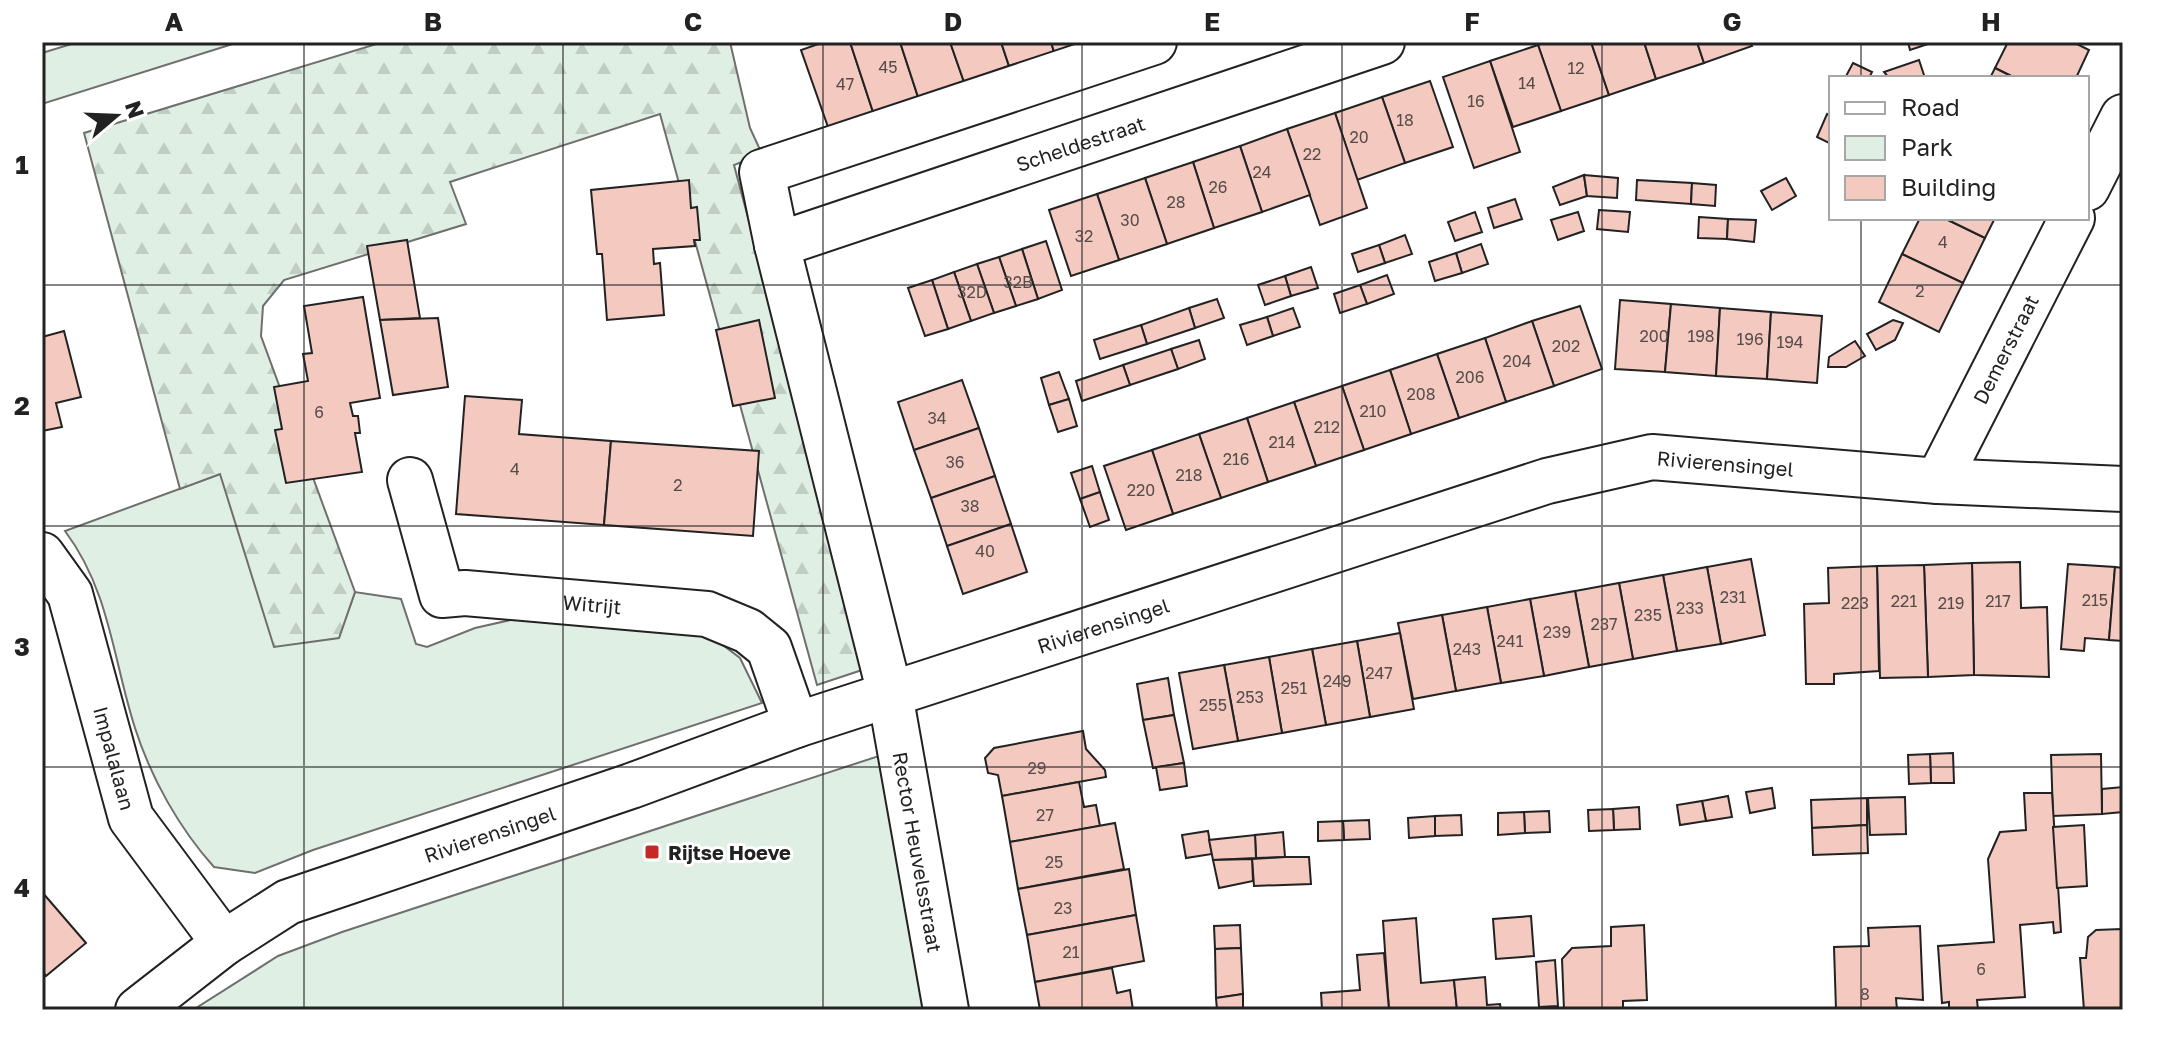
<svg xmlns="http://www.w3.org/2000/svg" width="2165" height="1052" font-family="'Golos Text',sans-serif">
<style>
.green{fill:#e0efe3;stroke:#6f6f6f;stroke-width:2}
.forest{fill:url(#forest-firs);stroke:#6f6f6f;stroke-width:2}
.building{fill:#f3c9c0;stroke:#222;stroke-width:2}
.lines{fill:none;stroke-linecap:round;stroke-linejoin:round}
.minor-casing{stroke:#222;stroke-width:48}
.minor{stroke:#fff;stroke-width:44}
.grid{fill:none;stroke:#222;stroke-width:2;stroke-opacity:0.55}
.poi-dot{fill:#c62828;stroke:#fff;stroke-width:3}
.labels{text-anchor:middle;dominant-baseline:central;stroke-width:6;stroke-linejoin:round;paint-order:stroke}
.number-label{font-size:16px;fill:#564c4a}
.street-label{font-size:20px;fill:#222;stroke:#fff}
.poi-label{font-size:20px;font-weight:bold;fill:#222;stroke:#fff;text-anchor:start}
.neatline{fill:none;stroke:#222;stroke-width:3}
.grid-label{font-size:26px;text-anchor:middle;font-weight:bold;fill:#222}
</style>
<defs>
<pattern id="forest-firs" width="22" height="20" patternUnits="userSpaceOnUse" patternTransform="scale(2)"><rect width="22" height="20" fill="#e0efe3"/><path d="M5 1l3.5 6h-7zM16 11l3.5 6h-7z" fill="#c0cdc2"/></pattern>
</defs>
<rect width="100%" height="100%" fill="#fff"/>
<g class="green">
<path d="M78,42H239L42,104V53Z"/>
<path d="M220,474L339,637L355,592L401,599L416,644L427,647L475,628L524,617L712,637L740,658L762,703L313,850L255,873L214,867C179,828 151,778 135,728C113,660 110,591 65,531Z"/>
<path d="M891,752L931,1010H193L278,956L342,932Z"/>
</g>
<path class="forest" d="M383,42H730L750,128L762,154L734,165L868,668L817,685L660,114L450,182L466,224L284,280L263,306L261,336L355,592L339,638L274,647L220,474L180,489L84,133Z"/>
<g class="building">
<path d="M824,42H850L873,112L828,127L801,50Z"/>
<path d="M850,42H900L918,97L873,112Z"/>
<path d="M900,42H950L964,82L918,97Z"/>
<path d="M950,42H1001L1009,66L964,82Z"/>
<path d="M1001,42H1051L1054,52L1009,66Z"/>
<path d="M1051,42H1082L1054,52Z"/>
<path d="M1547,42H1591L1609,95L1561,111L1538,45Z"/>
<path d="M1591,42H1644L1656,79L1609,95Z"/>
<path d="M1644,42H1697L1704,63L1656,79Z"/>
<path d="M1697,42H1750L1752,46L1704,63Z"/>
<path d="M1908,42H1934L1910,50Z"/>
<path d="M2008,42H2073L2089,50L2076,78H2015L1995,68Z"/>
<path d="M1538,45L1561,111L1513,127L1490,61Z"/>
<path d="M1919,60L1925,78H1889L1884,72Z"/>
<path d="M1490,61L1520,152L1474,168L1443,77Z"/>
<path d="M1853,63L1872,72L1869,78H1845Z"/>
<path d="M1995,68L2015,78H1990Z"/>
<path d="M1430,81L1453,147L1405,163L1382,97Z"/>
<path d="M1382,97L1405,163L1357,180L1335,113Z"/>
<path d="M1335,113L1367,208L1320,225L1287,129Z"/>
<path d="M1827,114L1831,116V144L1817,137Z"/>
<path d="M1287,129L1310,195L1262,212L1240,146Z"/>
<path d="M1240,146L1262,212L1214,228L1193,162Z"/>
<path d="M1193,162L1214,228L1167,244L1145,178Z"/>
<path d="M1584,175L1587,196L1560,205L1553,187Z"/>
<path d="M1584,175L1618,178L1617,198L1587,196Z"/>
<path d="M1145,178L1167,244L1119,260L1097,194Z"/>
<path d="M1786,178L1796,196L1772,210L1761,191Z"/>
<path d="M689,180L691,208L697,207L700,240H694L695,246L653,249L654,264L660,263L664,315L607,320L602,254H597L591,190Z"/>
<path d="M1637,180L1692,183L1691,204L1636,200Z"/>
<path d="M1692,183L1716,185L1715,206L1691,204Z"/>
<path d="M1097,194L1119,260L1071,276L1049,210Z"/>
<path d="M1515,199L1522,219L1494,228L1488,208Z"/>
<path d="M1599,210L1630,212L1628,232L1597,229Z"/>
<path d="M1475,212L1482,232L1455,241L1448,222Z"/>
<path d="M1578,212L1584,231L1558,240L1551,220Z"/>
<path d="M1699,217L1728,219L1727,239L1698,238Z"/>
<path d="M1920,218H1944L1985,238L1963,283L1902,254Z"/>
<path d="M1944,218H1995L1985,238Z"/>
<path d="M1728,219L1756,220L1754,242L1727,239Z"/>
<path d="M1405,235L1412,254L1385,263L1379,245Z"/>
<path d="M407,240L420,318L380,320L367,246Z"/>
<path d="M1046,241L1062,290L1038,299L1022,249Z"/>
<path d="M1481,244L1488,264L1462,273L1456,253Z"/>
<path d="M1379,245L1385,263L1358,272L1352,254Z"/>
<path d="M1022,249L1038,299L1016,306L999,257Z"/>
<path d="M1456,253L1462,273L1435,281L1429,262Z"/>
<path d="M1902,254L1963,283L1939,332L1879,302Z"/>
<path d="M999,257L1016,306L994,313L977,264Z"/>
<path d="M977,264L994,313L971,321L954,272Z"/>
<path d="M1311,267L1318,288L1291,296L1285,276Z"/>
<path d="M954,272L971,321L948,329L932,280Z"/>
<path d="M1387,275L1394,294L1367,304L1360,285Z"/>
<path d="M1285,276L1291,296L1265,305L1258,285Z"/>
<path d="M932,280L948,329L925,336L908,288Z"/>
<path d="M1360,285L1367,304L1340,313L1334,294Z"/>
<path d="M363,297L380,398L350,403L353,416H358L360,433H355L362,472L286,483L275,430L282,429L274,387L308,381L303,354L312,353L304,306Z"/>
<path d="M1217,299L1224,318L1195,328L1189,308Z"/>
<path d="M1620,300L1671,304L1665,372L1615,369Z"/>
<path d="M1671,304L1720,308L1716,376L1665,372Z"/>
<path d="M1580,306L1602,369L1554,386L1532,321Z"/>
<path d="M1189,308L1195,328L1147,344L1141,325Z"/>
<path d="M1293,308L1300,327L1273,336L1267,317Z"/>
<path d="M1720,308L1771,312L1767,379L1716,376Z"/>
<path d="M1771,312L1822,316L1817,383L1767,379Z"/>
<path d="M1267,317L1273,336L1247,345L1240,325Z"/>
<path d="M438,318L448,387L393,395L380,320Z"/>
<path d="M759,320L775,398L733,406L716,330Z"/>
<path d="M1893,320L1903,323L1895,340L1876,350L1867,334Z"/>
<path d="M1532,321L1554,386L1506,402L1485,338Z"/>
<path d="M1141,325L1147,344L1100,359L1094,340Z"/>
<path d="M64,331L81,397L56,403L62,427L42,431V337Z"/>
<path d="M1485,338L1506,402L1459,418L1437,354Z"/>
<path d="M1199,340L1205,359L1178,369L1171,349Z"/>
<path d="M1855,341L1865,356L1846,367H1828L1829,357Z"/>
<path d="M1171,349L1178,369L1130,385L1123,365Z"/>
<path d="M1437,354L1459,418L1411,434L1390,370Z"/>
<path d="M1123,365L1130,385L1082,401L1076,381Z"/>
<path d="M1390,370L1411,434L1364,450L1342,386Z"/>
<path d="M1059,372L1069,399L1049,405L1041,378Z"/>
<path d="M962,380L979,428L914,450L898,402Z"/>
<path d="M1342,386L1364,450L1316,466L1294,402Z"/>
<path d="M465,396L522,400L519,434L611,441L604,525L456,514Z"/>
<path d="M1069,399L1077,426L1058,432L1049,405Z"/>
<path d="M1294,402L1316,466L1268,482L1247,418Z"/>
<path d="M1247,418L1268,482L1221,498L1199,434Z"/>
<path d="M979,428L995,476L931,498L914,450Z"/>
<path d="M1199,434L1221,498L1173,514L1152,450Z"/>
<path d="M611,441L759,451L753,536L604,525Z"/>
<path d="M1152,450L1173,514L1126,530L1104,466Z"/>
<path d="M1092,466L1100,492L1080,499L1071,473Z"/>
<path d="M995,476L1011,524L947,546L931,498Z"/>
<path d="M1100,492L1109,520L1090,527L1080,499Z"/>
<path d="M1011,524L1027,572L963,594L947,546Z"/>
<path d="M1751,559L1765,635L1721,644L1707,567Z"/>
<path d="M2020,562L2021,608L2047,607L2049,677L1974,675L1972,563Z"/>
<path d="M1972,563L1974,675L1928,677L1924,565Z"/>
<path d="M2068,564L2115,567L2109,640L2085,638L2084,651L2061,649Z"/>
<path d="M1924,565L1928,677L1880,678L1877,566Z"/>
<path d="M1877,566L1879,671L1834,674V684H1806L1804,604L1829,603L1828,568Z"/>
<path d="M1707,567L1721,644L1677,651L1663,575Z"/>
<path d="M2115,567L2123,568V641L2109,640Z"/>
<path d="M1663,575L1677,651L1633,659L1619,583Z"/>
<path d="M1619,583L1633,659L1589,667L1575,591Z"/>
<path d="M1575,591L1589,667L1544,676L1530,599Z"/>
<path d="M1530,599L1544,676L1501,683L1487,607Z"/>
<path d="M1487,607L1501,683L1456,691L1442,615Z"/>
<path d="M1442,615L1456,691L1413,699L1398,623Z"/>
<path d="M1400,633L1414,709L1370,717L1357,641Z"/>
<path d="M1357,641L1370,717L1326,725L1312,649Z"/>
<path d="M1312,649L1326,725L1282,733L1269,657Z"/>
<path d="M1269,657L1282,733L1238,741L1224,665Z"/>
<path d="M1224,665L1238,741L1193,749L1179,673Z"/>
<path d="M1168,678L1174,715L1143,720L1137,684Z"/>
<path d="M1174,715L1184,763L1153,768L1143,720Z"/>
<path d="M1083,731L1086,749L1105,770L1106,777L1002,796L998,775L988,773L985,758L994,748Z"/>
<path d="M1953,753L1954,783H1931L1930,754Z"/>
<path d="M1930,754L1931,783L1909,784L1908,755Z"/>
<path d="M2101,754L2102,814L2053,816L2051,755Z"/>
<path d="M1184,763L1187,786L1160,790L1156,767Z"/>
<path d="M1079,782L1084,807L1096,805L1100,826L1010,842L1002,796Z"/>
<path d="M2123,787V812L2102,814V789Z"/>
<path d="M1772,788L1775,808L1750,813L1746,792Z"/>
<path d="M2024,793H2052L2061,932L2054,933L2053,922L2020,925L2025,997L1977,1000L1978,1010H1949V1002L1942,1003L1938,946L1994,942L1988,859L2000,832L2026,830Z"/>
<path d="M1728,796L1732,817L1706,821L1702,801Z"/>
<path d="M1905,797L1906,834L1870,835L1868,798Z"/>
<path d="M1867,798V825L1812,828L1811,800Z"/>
<path d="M1702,801L1706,821L1680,825L1677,805Z"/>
<path d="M1639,807L1640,829L1614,830L1613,809Z"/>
<path d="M1613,809L1614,830L1589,831L1588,810Z"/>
<path d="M1549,811L1550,832L1525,833L1524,812Z"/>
<path d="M1524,812L1525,833L1498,835V813Z"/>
<path d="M1461,815L1462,835L1435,836V816Z"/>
<path d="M1435,816V836L1409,838L1408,818Z"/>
<path d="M1369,820L1370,839L1344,840L1343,821Z"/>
<path d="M1343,821L1344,840L1318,841V822Z"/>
<path d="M1115,823L1124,869L1018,889L1010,842Z"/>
<path d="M1867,825L1868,853L1813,855L1812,828Z"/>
<path d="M2084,825L2087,886L2057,888L2053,827Z"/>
<path d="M1208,831L1212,854L1186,858L1182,835Z"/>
<path d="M1283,832L1285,857L1256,858L1255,835Z"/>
<path d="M1255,835L1256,858L1213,860L1209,840Z"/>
<path d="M1285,857H1309L1311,884L1254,886L1252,859Z"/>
<path d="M1252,859L1253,881L1219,888L1213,860Z"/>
<path d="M1129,869L1136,915L1027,935L1018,889Z"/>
<path d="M42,892L86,943L46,976L42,970Z"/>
<path d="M1136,915L1144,961L1035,982L1027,935Z"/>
<path d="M1531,916L1534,956L1496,959L1493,919Z"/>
<path d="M1416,918L1421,983L1454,980L1457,1010H1389L1383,921Z"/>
<path d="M1240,925L1241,948L1215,949L1214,926Z"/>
<path d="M1644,925L1647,1000L1623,1001V1010H1564L1562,959L1572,948L1611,946V927Z"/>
<path d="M1920,926L1923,1000L1896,998L1897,1010H1836L1834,947L1869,946L1868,928Z"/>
<path d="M2121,929L2123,1010H2084L2080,958H2086L2088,937L2096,930Z"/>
<path d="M1241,948L1243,994L1216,998L1215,949Z"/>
<path d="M1384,953L1389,1010H1322L1321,993L1360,990L1357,955Z"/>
<path d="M1555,960L1558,1006L1539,1007L1536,962Z"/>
<path d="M1112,968L1117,993L1130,990L1133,1010H1040L1035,982Z"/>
<path d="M1485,977L1487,1005L1500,1004L1501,1010H1457L1454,980Z"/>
<path d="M1243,994V1010H1217L1216,998Z"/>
</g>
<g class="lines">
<g class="minor-casing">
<g id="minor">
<path d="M2087,188L2123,117"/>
<path id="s1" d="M777,245L1382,42"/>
<path id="s2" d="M410,480L442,595L465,593L707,614L748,631L769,648L796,725"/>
<path id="s3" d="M1938,481L2072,218"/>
<path id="s4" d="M42,555L70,594L131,818L224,943"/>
<path id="s5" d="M138,1010L224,943L288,902L631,786L796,725L1547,481L1652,457L1938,481L2123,489"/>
<path d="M946,1010L890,694L777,245L762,172L1154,42"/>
</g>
</g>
<use href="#minor" class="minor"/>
</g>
<path class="grid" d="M304,42V1010M563,42V1010M823,42V1010M1082,42V1010M1342,42V1010M1602,42V1010M1861,42V78M1861,218V1010M42,285H2123M42,526H2123M42,767H2123"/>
<rect class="poi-dot" x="644" y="844" width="16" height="16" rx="4"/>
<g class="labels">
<g class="number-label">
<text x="888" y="67">45</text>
<text x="1576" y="68">12</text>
<text x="1527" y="83">14</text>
<text x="845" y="84">47</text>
<text x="1476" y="101">16</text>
<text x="1405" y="120">18</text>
<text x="1359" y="137">20</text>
<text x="1312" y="154">22</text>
<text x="1262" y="172">24</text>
<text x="1218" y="187">26</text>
<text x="1176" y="202">28</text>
<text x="1130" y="220">30</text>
<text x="1084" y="236">32</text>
<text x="1943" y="242">4</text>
<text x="1018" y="282">32B</text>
<text x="1920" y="291">2</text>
<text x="972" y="292">32D</text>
<text x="1654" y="336">200</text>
<text x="1701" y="336">198</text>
<text x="1750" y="339">196</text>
<text x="1790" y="342">194</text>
<text x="1566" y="346">202</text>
<text x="1517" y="361">204</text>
<text x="1470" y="377">206</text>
<text x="1421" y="394">208</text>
<text x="1373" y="411">210</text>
<text x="319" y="412">6</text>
<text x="937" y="418">34</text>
<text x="1327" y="427">212</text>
<text x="1282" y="442">214</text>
<text x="1236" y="459">216</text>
<text x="955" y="462">36</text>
<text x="515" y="469">4</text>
<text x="1189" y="475">218</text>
<text x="678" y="485">2</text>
<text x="1141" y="490">220</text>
<text x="970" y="506">38</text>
<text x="985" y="551">40</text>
<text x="1733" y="597">231</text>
<text x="2095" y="600">215</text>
<text x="1904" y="601">221</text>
<text x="1998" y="601">217</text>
<text x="1855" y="603">223</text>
<text x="1951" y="603">219</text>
<text x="1690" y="608">233</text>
<text x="1648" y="615">235</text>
<text x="1604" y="624">237</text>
<text x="1557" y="632">239</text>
<text x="1510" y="641">241</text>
<text x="1467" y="649">243</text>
<text x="1379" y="673">247</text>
<text x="1337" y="681">249</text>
<text x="1294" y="688">251</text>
<text x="1250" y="697">253</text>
<text x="1213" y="705">255</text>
<text x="1037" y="768">29</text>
<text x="1045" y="815">27</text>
<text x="1054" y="862">25</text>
<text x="1063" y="908">23</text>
<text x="1071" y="952">21</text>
<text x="1981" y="969">6</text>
<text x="1865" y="994">8</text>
</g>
<g class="street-label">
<text stroke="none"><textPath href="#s1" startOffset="320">Scheldestraat</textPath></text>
<text stroke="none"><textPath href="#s3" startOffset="148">Demerstraat</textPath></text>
<text stroke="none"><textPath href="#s5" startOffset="1694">Rivierensingel</textPath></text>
<text stroke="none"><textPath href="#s2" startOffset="270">Witrijt</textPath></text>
<text stroke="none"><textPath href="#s5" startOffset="1046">Rivierensingel</textPath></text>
<text stroke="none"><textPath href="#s4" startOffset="218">Impalalaan</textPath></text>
<text stroke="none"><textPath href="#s5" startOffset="398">Rivierensingel</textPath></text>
<text transform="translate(918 852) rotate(80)">Rector Heuvelsstraat</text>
</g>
<g class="poi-label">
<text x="668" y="852">Rijtse Hoeve</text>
</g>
</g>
<rect width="2165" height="1052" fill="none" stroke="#ffffff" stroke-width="88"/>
<rect x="1829" y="76" width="260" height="144" fill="#ffffff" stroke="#a7a7a7" stroke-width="2"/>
<rect x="1845" y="102" width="40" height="12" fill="#ffffff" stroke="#a7a7a7" stroke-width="2"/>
<text x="1901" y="116" font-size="24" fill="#222222">Road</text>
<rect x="1845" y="136" width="40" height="24" fill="#e0efe3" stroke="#a7a7a7" stroke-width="2"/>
<text x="1901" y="156" font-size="24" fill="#222222">Park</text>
<rect x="1845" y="176" width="40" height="24" fill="#f3c9c0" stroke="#a7a7a7" stroke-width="2"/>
<text x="1901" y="196" font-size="24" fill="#222222">Building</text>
<g transform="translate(116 116) rotate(71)" stroke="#ffffff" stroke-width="6" paint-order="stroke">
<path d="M0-6L14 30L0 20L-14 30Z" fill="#222222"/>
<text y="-12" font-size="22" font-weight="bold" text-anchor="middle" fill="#222222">N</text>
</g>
<rect x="44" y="44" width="2077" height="964" class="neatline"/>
<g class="grid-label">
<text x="174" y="31">A</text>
<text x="433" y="31">B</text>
<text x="693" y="31">C</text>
<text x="953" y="31">D</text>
<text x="1212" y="31">E</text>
<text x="1472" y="31">F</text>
<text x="1732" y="31">G</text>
<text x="1991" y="31">H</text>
<text x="22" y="174">1</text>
<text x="22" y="415">2</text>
<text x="22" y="656">3</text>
<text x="22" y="897">4</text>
</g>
</svg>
